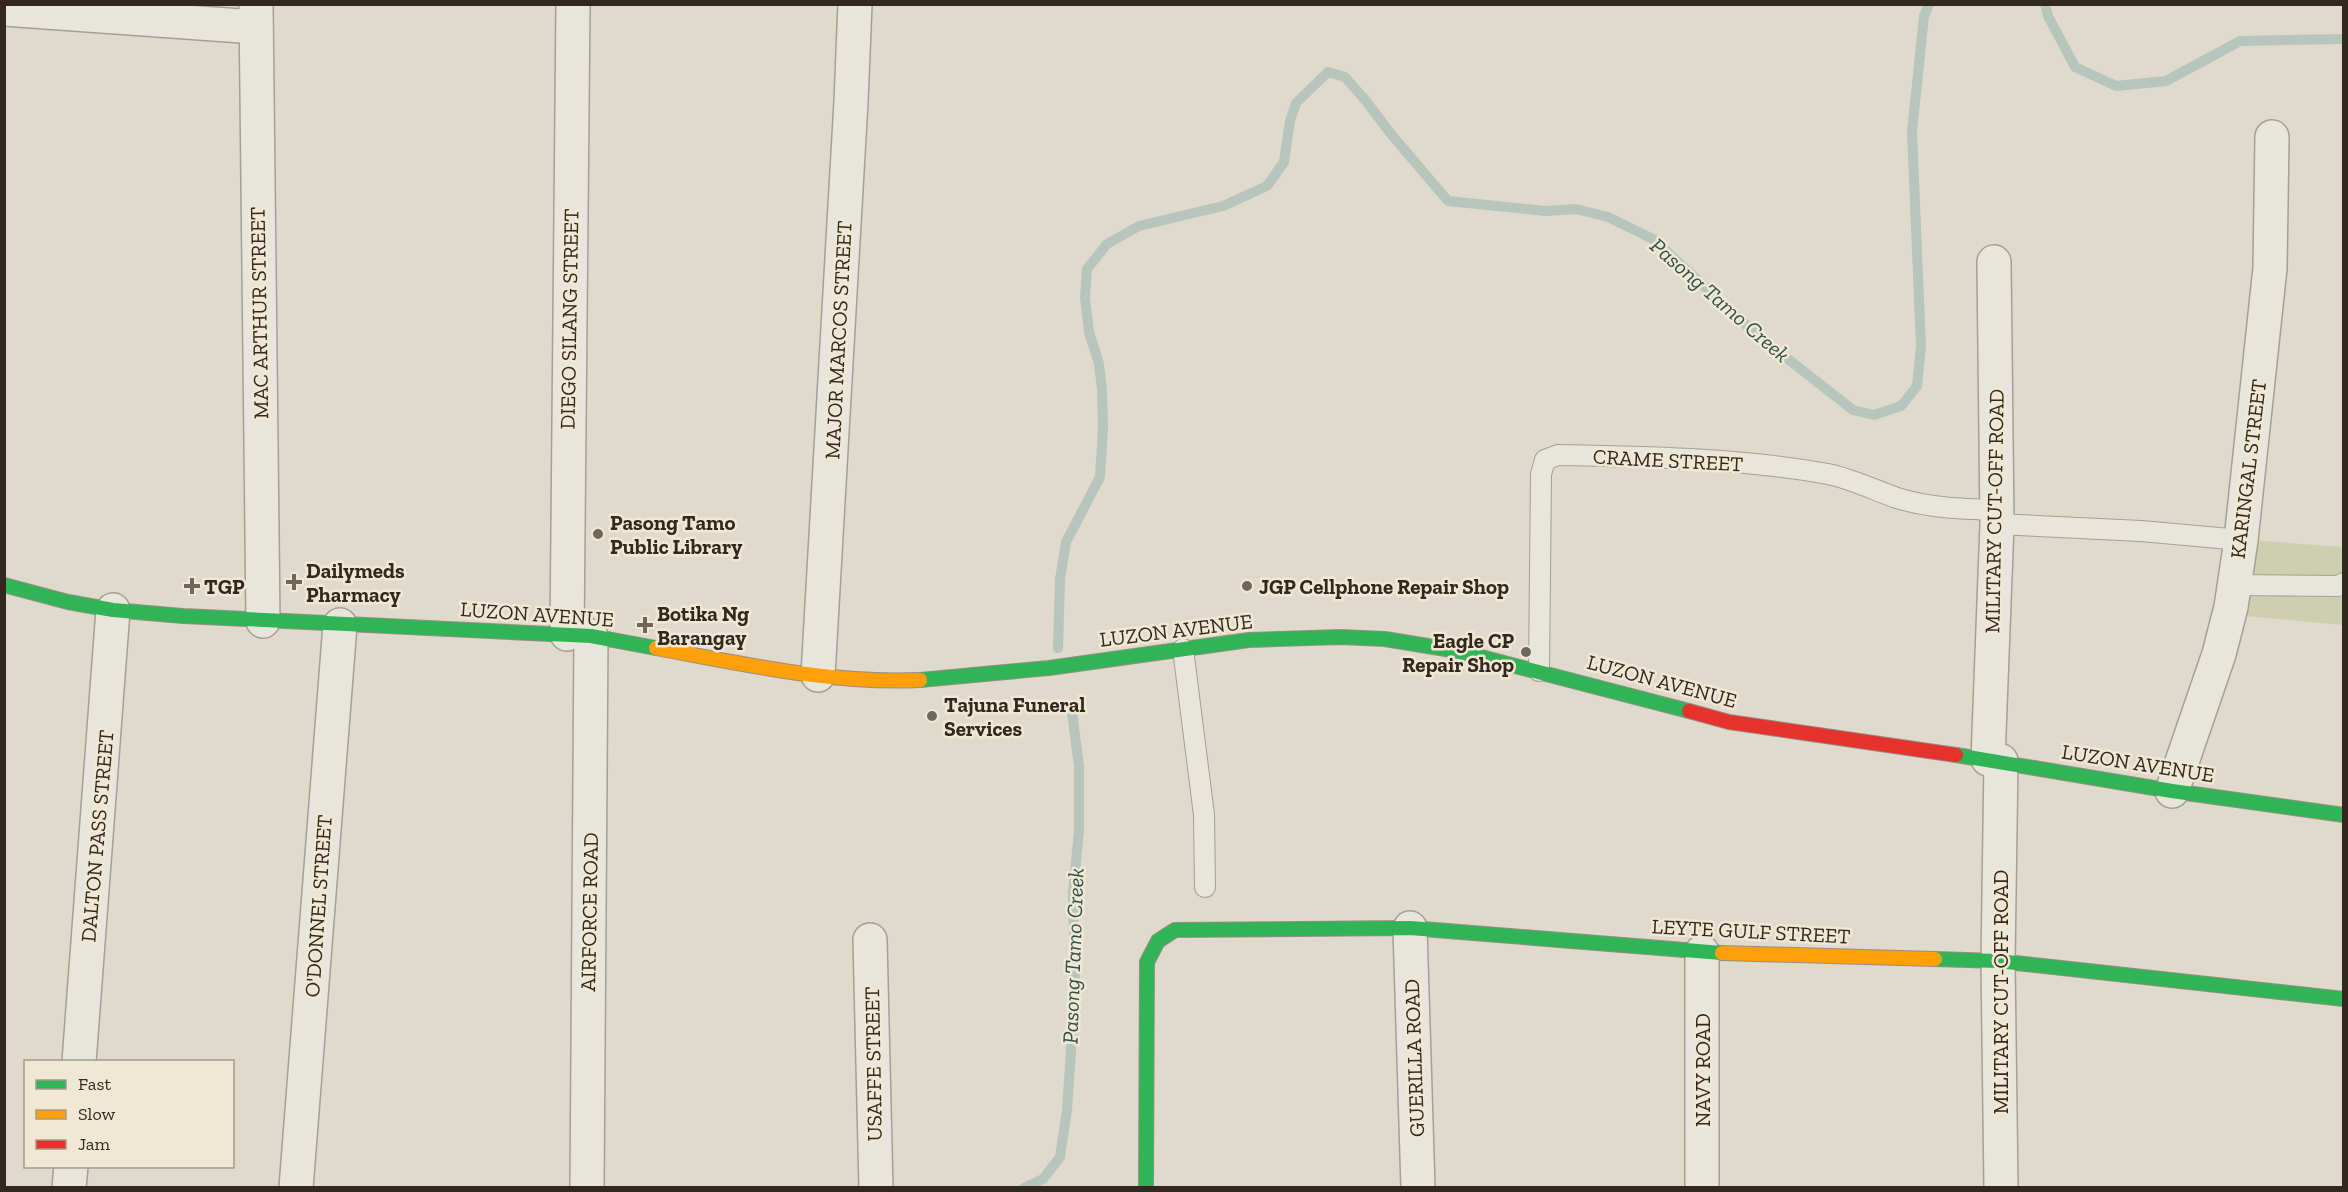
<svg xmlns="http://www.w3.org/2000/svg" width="2348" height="1192" font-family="'Zilla Slab',serif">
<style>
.green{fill:#ceceb0}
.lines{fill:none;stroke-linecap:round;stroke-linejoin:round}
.stream{stroke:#b7c5bc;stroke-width:10}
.lane-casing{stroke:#a59f95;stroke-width:22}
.street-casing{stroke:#a59f95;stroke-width:36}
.fast-casing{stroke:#958f85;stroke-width:16}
.slow-casing{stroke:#958f85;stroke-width:16}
.jam-casing{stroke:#958f85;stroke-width:16}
.lane{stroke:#e8e5dd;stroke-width:20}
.street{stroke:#e8e5dd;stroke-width:33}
.fast{stroke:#30b455;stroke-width:14}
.slow{stroke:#ff9f0a;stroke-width:14}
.jam{stroke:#e5322d;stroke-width:14}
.poi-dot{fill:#6f665c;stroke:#f0e8d3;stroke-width:2}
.labels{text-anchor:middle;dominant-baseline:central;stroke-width:5;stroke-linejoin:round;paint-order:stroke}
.street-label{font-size:21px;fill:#32281f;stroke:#f0e8d3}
.poi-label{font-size:21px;font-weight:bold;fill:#32281f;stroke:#f0e8d3;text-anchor:start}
.water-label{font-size:22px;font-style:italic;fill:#30504e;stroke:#f0e8d3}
</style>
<rect width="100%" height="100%" fill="#e0dacc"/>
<path class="green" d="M2250,540L2343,547V625L2244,616Z"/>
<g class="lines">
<g class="stream">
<path d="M2045,4L2048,16L2075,67L2116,86L2166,81L2240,41L2344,39"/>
<path d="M1058,648L1060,579L1066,542L1100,477L1103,428L1102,389L1099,364L1089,332L1085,298L1087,269L1107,244L1139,226L1223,206L1267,186L1284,162L1290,121L1296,103L1328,72L1345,77L1366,101L1391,134L1448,201L1546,211L1576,209L1608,217L1653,239L1756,334L1853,410L1874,415L1901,406L1917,386L1921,346L1912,132L1924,16L1929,4"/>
<path d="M1024,1188L1043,1179L1060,1157L1067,1110L1075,992L1073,892L1079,831V766L1071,705"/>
</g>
<g class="lane-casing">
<g id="lane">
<path d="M1997,524L2141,531L2241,540"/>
<path d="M2234,585L2338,586L2344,583"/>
<path d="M1183,649L1204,815L1205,887"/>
<path d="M1539,671L1541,474L1545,460L1558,455C1649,457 1739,458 1828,474C1852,479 1874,490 1897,498C1929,508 1963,509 1997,510"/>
</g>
</g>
<g class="street-casing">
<g id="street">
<path d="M256,4L263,621"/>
<path d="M4,9L256,27"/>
<path d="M567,634L573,4"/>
<path d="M818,675L851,102L855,4"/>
<path d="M1988,759L1997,524L1994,262"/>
<path d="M2001,761L1998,961L2001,1188"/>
<path d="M2172,791L2219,654L2231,607L2241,540L2270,268L2272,137"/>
<path d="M1410,928L1418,1188"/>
<path d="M870,940L876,1188"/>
<path d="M79,1062L113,610"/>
<path d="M69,1188L71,1166"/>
<path d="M296,1188L340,625"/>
<path d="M587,1188L591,636"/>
<path d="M1702,1188V952"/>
</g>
</g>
<g class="fast-casing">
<g id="fast">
<path d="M4,585L68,602L113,610L183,616L591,636L656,648"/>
<path d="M920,680L1049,668L1249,640L1341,637L1385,639L1458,651L1689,711"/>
<path d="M1956,755L2172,791L2344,815"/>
<path d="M1935,959L1998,961L2344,999"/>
<path d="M1146,1188L1147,962L1158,941L1175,930L1410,928L1722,953"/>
</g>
</g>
<g class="slow-casing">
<g id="slow">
<path d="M656,648C743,664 831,684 920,680"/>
<path d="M1722,953L1935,959"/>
</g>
</g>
<g class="jam-casing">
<path id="jam" d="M1689,711L1729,722L1956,755"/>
</g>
<use href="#lane" class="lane"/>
<use href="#street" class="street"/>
<use href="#fast" class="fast"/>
<use href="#slow" class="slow"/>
<use href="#jam" class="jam"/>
</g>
<g class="poi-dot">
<circle cx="598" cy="534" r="6"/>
<path d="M291 573h6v6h6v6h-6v6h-6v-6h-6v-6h6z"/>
<path d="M189 577h6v6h6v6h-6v6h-6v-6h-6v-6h6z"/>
<circle cx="1247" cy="586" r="6"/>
<path d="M642 616h6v6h6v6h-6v6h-6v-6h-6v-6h6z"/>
<circle cx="1526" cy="652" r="6"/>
<circle cx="932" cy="716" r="6"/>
</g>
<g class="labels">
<g class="street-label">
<text transform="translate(259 313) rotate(-91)">MAC ARTHUR STREET</text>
<text transform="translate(569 319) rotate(-89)">DIEGO SILANG STREET</text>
<text transform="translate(838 340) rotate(-87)">MAJOR MARCOS STREET</text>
<text transform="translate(1668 460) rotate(3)">CRAME STREET</text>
<text transform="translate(2248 469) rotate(-83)">KARINGAL STREET</text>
<text transform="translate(1994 511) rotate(-89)">MILITARY CUT-OFF ROAD</text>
<text transform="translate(537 614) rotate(4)">LUZON AVENUE</text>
<text transform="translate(1176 630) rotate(-7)">LUZON AVENUE</text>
<text transform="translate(1662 681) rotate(15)">LUZON AVENUE</text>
<text transform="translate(2138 763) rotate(9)">LUZON AVENUE</text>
<text transform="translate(97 836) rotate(-85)">DALTON PASS STREET</text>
<text transform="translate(318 906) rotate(-86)">O'DONNEL STREET</text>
<text transform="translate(589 912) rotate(-89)">AIRFORCE ROAD</text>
<text transform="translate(1751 931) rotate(3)">LEYTE GULF STREET</text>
<text transform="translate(2000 992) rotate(-90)">MILITARY CUT-OFF ROAD</text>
<text transform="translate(1414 1058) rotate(-92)">GUERILLA ROAD</text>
<text transform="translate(873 1064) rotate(-91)">USAFFE STREET</text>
<text transform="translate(1702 1070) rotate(-90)">NAVY ROAD</text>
</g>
<g class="poi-label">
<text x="610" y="522">Pasong Tamo<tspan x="610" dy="24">Public Library</tspan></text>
<text x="306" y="570">Dailymeds<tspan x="306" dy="24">Pharmacy</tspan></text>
<text x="204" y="586">TGP</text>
<text x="1259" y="586">JGP Cellphone Repair Shop</text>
<text x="657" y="613">Botika Ng<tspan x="657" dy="24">Barangay</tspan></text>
<text x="1514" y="640" text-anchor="end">Eagle CP<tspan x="1514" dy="24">Repair Shop</tspan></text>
<text x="944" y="704">Tajuna Funeral<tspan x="944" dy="24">Services</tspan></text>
</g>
<g class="water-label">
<text transform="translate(1720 300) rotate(41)">Pasong Tamo Creek</text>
<text transform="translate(1073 956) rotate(-88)">Pasong Tamo Creek</text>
</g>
</g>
<rect width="2348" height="1192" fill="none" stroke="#32281f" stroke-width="12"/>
<rect x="24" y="1060" width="210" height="108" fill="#f0e8d3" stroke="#a49b8b" stroke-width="1.5"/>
<rect x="36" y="1080" width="30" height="9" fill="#30b455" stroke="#a49b8b" stroke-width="1.5"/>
<text x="78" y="1090" font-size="18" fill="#32281f">Fast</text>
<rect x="36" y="1110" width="30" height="9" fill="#ff9f0a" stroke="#a49b8b" stroke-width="1.5"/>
<text x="78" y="1120" font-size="18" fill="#32281f">Slow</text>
<rect x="36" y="1140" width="30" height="9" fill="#e5322d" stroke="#a49b8b" stroke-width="1.5"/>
<text x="78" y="1150" font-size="18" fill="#32281f">Jam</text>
</svg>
